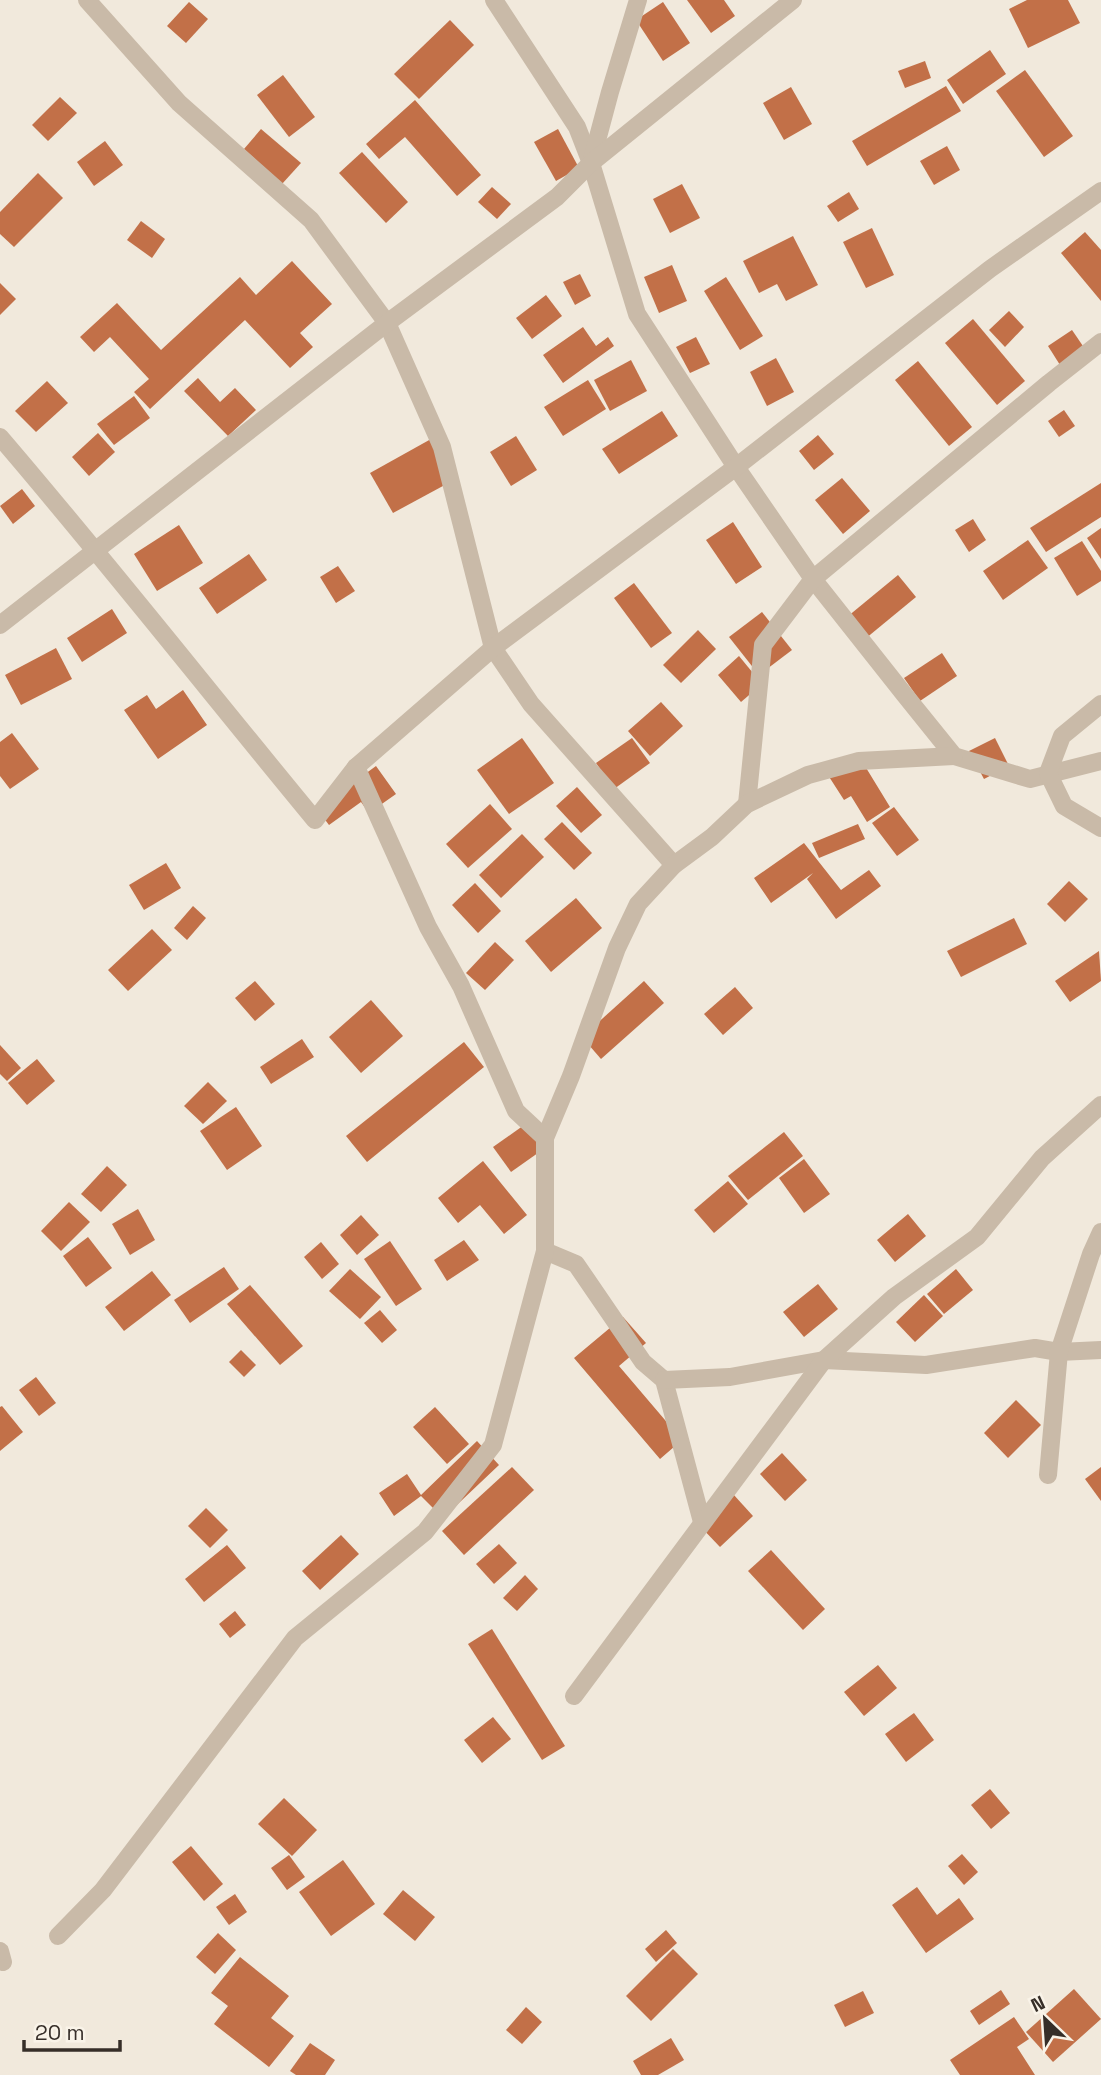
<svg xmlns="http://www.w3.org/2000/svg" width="1101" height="2075" font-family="'Space Grotesk',sans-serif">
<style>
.building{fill:#c27048}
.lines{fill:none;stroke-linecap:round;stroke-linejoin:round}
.minor{stroke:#c9baa8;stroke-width:18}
</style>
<rect width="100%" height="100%" fill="#f1e9dc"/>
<g class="building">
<path d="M687,0H724L735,16L711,33Z"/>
<path d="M1027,0H1068L1080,23L1028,48L1009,9Z"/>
<path d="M189,2L208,19L186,43L167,26Z"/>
<path d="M663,2L690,43L663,61L636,20Z"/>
<path d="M450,20L474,45L419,99L394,74Z"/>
<path d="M990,50L1006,74L963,104L947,80Z"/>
<path d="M925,61L931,78L905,88L898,71Z"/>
<path d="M1025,70L1073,136L1044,157L996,91Z"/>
<path d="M283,75L315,117L289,137L257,95Z"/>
<path d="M946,86L961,111L867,166L852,141Z"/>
<path d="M791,87L812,124L784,140L763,103Z"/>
<path d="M60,97L77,113L48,141L32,125Z"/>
<path d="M415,100L481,175L457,196L405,137L379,159L366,144Z"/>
<path d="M261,129L301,163L282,184L244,149Z"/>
<path d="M558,129L579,168L556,181L534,142Z"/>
<path d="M105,141L123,165L94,186L77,162Z"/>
<path d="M947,146L960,170L934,185L920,161Z"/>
<path d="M362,152L408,202L386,223L339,173Z"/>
<path d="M38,173L63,198L14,247L0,234V212Z"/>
<path d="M682,184L700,218L670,233L653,199Z"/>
<path d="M492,187L511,204L497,219L478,202Z"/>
<path d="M849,192L859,209L838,222L827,206Z"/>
<path d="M141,221L165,239L152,258L127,240Z"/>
<path d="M872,228L894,275L866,288L843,242Z"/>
<path d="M1085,232L1101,250V301L1061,253Z"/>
<path d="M793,236L818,285L786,301L777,284L759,293L743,261Z"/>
<path d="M292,261L332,304L300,333L313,347L290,368L245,320L150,409L134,392L149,379L110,337L94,352L80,337L117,303L161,350L240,277L256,295Z"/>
<path d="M672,265L687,301L659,313L644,277Z"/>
<path d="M580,274L591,296L575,305L563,282Z"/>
<path d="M726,277L763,336L740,350L704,291Z"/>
<path d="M0,283L16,299L0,315Z"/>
<path d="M546,295L562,316L532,339L516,318Z"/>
<path d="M1009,311L1024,327L1005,347L989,330Z"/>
<path d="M973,319L1025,381L997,405L945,343Z"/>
<path d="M583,327L596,346L608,337L614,346L563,383L543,355Z"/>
<path d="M1072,330L1085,349L1060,365L1048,346Z"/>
<path d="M696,337L710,364L690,373L676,347Z"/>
<path d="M776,358L794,392L767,406L750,372Z"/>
<path d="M631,360L647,391L610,411L594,380Z"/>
<path d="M918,361L972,427L949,446L895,380Z"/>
<path d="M198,378L220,402L235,388L256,410L228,436L184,391Z"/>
<path d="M588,380L606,409L563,436L544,407Z"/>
<path d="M47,381L68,403L36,432L15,411Z"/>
<path d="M134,396L150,418L114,445L97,424Z"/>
<path d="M1064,410L1075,426L1059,437L1048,421Z"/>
<path d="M662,411L678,436L619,474L602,449Z"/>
<path d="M98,433L115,452L89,476L72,457Z"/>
<path d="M818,435L834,454L814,470L799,451Z"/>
<path d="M516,436L537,470L511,486L490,452Z"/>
<path d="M431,439L454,480L393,513L370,473Z"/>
<path d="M842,478L870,511L843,534L815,500Z"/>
<path d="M1101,483V517L1046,552L1030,528Z"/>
<path d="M22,489L35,506L13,524L0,506Z"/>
<path d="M973,519L986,540L969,552L955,530Z"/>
<path d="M733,522L762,567L736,584L706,540Z"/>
<path d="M179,525L203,563L157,591L134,554Z"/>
<path d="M1101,528V559L1087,538Z"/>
<path d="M1028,540L1048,568L1003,600L983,571Z"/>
<path d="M1082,541L1101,571V581L1077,596L1054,558Z"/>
<path d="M249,554L267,580L217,614L199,588Z"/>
<path d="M338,566L355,591L336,603L320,577Z"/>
<path d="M898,575L916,597L865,639L847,617Z"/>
<path d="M634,583L672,633L651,648L614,598Z"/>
<path d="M112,609L127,633L82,662L67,638Z"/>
<path d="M762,612L792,650L759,675L729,637Z"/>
<path d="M698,630L716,649L681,683L663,665Z"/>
<path d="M56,648L72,679L21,705L5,675Z"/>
<path d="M942,653L957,676L920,701L904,678Z"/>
<path d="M739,656L762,684L741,702L718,675Z"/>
<path d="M183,690L207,725L158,759L124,710L147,695L156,709Z"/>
<path d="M661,702L683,726L650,756L628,731Z"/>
<path d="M12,733L39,769L10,789L0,776V742Z"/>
<path d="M522,738L554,783L509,814L477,770Z"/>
<path d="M632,738L650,763L614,789L596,763Z"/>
<path d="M995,738L1009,766L984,779L969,751Z"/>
<path d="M857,753L890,807L867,822L851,796L844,800L826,772Z"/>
<path d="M376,766L396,794L369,813L361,802L329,825L317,809Z"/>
<path d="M577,787L602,815L581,833L556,806Z"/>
<path d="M490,804L512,829L468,868L446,844Z"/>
<path d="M894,807L919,840L897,856L872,823Z"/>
<path d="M562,822L592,853L574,870L544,839Z"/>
<path d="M858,824L865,839L819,858L812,843Z"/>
<path d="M522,834L544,857L501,898L479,875Z"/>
<path d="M804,843L841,890L869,870L881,886L836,919L807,879L813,873L771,903L754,878Z"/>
<path d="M166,863L181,888L144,910L129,885Z"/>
<path d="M1069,881L1088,899L1065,922L1047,904Z"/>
<path d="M475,883L501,911L478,933L452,905Z"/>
<path d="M576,898L602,928L551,972L525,941Z"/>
<path d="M193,906L206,918L187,940L174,928Z"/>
<path d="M1014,918L1027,944L961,977L947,951Z"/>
<path d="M152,929L172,950L128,991L108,970Z"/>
<path d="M495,942L514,960L485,990L466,973Z"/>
<path d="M1099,951L1101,981L1070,1002L1055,981Z"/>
<path d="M255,981L275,1004L255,1021L235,998Z"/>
<path d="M644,981L664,1003L601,1059L582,1037Z"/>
<path d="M735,987L753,1008L723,1035L704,1014Z"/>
<path d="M371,1000L403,1036L361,1073L329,1037Z"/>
<path d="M302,1039L314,1057L271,1084L260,1067Z"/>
<path d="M464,1042L484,1067L367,1162L346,1136Z"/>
<path d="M0,1045L21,1068L7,1081L0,1074Z"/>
<path d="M37,1059L55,1081L27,1105L8,1083Z"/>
<path d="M208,1082L227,1101L203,1124L184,1106Z"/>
<path d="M236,1107L262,1146L227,1170L200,1131Z"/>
<path d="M527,1123L545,1148L511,1172L493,1147Z"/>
<path d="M784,1132L803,1156L748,1200L728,1176Z"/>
<path d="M804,1159L830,1194L804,1213L779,1178Z"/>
<path d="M483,1161L527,1215L504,1234L480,1205L458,1223L438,1198Z"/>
<path d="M107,1166L127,1185L101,1212L81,1194Z"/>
<path d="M728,1181L748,1204L714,1233L694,1210Z"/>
<path d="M69,1202L90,1222L61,1251L41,1231Z"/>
<path d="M138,1209L155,1240L130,1255L112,1224Z"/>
<path d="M908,1214L926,1236L895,1262L877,1240Z"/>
<path d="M361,1215L379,1235L357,1255L340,1235Z"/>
<path d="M88,1237L112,1268L86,1287L63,1256Z"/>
<path d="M464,1240L479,1260L447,1281L434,1260Z"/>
<path d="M390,1241L422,1289L396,1306L364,1259Z"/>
<path d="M321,1242L339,1264L322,1279L304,1257Z"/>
<path d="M224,1267L239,1289L190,1323L174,1300Z"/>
<path d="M350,1269L381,1297L360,1319L329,1291Z"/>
<path d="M956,1269L973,1290L944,1314L927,1294Z"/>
<path d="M152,1271L171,1295L124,1331L105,1307Z"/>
<path d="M818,1284L838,1309L804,1337L783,1312Z"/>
<path d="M250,1285L303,1346L280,1365L227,1304Z"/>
<path d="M924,1295L943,1316L915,1342L896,1322Z"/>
<path d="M380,1310L397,1330L382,1343L364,1323Z"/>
<path d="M623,1317L646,1343L619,1366L682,1440L660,1459L574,1358Z"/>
<path d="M241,1350L256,1365L244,1377L229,1362Z"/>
<path d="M36,1377L56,1403L39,1416L19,1390Z"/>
<path d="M1016,1400L1041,1425L1008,1458L984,1433Z"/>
<path d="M2,1406L23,1432L0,1451V1407Z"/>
<path d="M435,1407L469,1444L447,1464L413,1427Z"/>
<path d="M477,1441L499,1465L443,1518L421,1496L394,1516L379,1493L407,1474L421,1495Z"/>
<path d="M782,1453L807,1480L785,1501L760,1474Z"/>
<path d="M512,1467L534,1490L464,1555L442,1531Z"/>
<path d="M1101,1467V1501L1085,1479Z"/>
<path d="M733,1494L753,1516L720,1547L699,1525Z"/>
<path d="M206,1508L228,1530L210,1548L188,1526Z"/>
<path d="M341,1535L359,1554L320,1590L302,1571Z"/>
<path d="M499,1544L517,1563L494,1584L476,1564Z"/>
<path d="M227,1545L246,1568L204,1602L185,1579Z"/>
<path d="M771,1550L825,1609L803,1630L748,1571Z"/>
<path d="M525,1575L538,1589L517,1611L503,1598Z"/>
<path d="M235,1611L246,1625L230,1638L219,1624Z"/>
<path d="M492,1629L565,1746L542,1760L468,1644Z"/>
<path d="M878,1665L897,1688L864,1716L844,1692Z"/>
<path d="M914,1713L934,1740L906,1762L885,1734Z"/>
<path d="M493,1717L511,1739L482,1763L464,1740Z"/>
<path d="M990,1789L1010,1813L991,1829L971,1805Z"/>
<path d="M284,1798L317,1830L292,1856L258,1824Z"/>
<path d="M191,1846L223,1884L204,1901L172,1862Z"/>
<path d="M962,1854L978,1872L964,1885L948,1866Z"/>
<path d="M289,1855L305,1877L287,1890L271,1868Z"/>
<path d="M343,1860L375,1904L331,1936L299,1892Z"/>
<path d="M917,1887L937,1915L959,1898L974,1919L926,1953L892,1905Z"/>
<path d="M403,1890L435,1917L415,1941L383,1914Z"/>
<path d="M235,1894L247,1912L229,1925L216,1907Z"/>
<path d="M666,1930L677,1943L656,1962L645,1949Z"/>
<path d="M218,1933L236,1950L215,1974L196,1957Z"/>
<path d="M673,1949L698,1974L651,2021L626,1996Z"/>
<path d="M240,1957L289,1996L271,2018L294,2036L269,2067L214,2024L228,2006L211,1993Z"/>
<path d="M1074,1989L1101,2019L1053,2062L1026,2032Z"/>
<path d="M1001,1990L1010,2004L979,2025L970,2011Z"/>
<path d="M863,1991L874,2013L845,2027L834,2005Z"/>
<path d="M526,2007L542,2022L522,2044L506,2030Z"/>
<path d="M1014,2017L1029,2039L1017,2047L1035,2075H960L950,2060Z"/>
<path d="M671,2038L684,2060L658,2075H641L633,2061Z"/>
<path d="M310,2043L335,2060L325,2075H296L290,2071Z"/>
</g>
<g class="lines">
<g class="minor">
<path d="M87,0L179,103L311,220L387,323L442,447L493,648L531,704L674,865"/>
<path d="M494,0L577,127L591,163L637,314L736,467L813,579L904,694L954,756L1030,779L1101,761"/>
<path d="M591,163L610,92L638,0"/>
<path d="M0,437C108,563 210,693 315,820L356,767L493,648L736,467L990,269L1101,191"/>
<path d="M0,625L387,323L557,197L591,163L793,0"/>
<path d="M1101,704L1062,736L1048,773L1064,806L1101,828"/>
<path d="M356,767L428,927L461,986L516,1111L545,1138"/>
<path d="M747,804L763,645L813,579L1049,383L1101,342"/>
<path d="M545,1251L576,1264L643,1362L664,1380L702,1522"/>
<path d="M664,1380L730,1377L824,1360L926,1365L1035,1348L1059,1352L1101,1350"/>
<path d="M1048,1475L1059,1352L1091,1254L1101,1232"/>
<path d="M574,1696L824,1360L894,1297L977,1237L1042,1158L1101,1105"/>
<path d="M58,1936L103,1890L295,1638L425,1532L493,1445L545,1251V1138L571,1076L617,948L638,904L674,865L712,837L747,804L808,775L859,761L954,756"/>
<path d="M0,1951L3,1962"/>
</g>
</g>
<g transform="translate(1045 2019) rotate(335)" stroke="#f9f3e8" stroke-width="5" paint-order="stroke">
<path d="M0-5L12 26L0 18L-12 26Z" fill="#362e28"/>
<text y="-10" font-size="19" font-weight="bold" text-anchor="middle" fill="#362e28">N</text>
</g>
<path d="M24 2040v10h96v-10" fill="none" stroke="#362e28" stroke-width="3.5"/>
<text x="35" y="2040" font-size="21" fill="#362e28" stroke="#f9f3e8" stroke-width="5" paint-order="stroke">20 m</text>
</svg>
